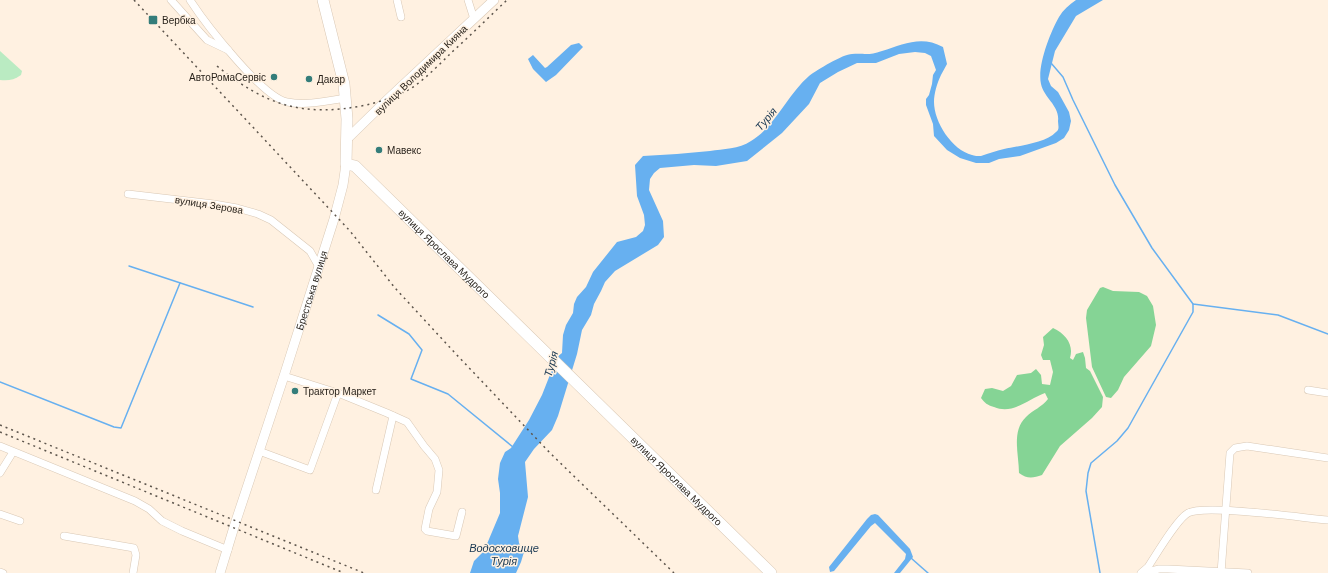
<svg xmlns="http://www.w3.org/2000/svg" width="1328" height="573" font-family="Helvetica,sans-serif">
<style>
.green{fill:#baebc2}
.forest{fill:#85d495}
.water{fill:#67b0f0}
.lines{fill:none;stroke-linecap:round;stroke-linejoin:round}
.stream{stroke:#67b0f0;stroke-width:1.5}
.minor-casing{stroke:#d9c8b5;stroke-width:8}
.major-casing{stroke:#d9c8b5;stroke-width:10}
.highway-casing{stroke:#d9c8b5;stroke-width:12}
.minor{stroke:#fff;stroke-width:7}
.major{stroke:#fff;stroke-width:9}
.highway{stroke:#fff;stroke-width:11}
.rail{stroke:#5d554c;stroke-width:1.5;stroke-dasharray:2 4;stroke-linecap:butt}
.poi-dot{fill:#347d7a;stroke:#fff1e1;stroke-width:1.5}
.labels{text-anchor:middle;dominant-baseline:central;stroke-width:3;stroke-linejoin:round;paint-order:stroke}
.poi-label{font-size:10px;fill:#241e17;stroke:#fff1e1;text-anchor:start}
.street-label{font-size:10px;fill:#241e17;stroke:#fff1e1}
.water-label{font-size:11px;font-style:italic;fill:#183751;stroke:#fff1e1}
</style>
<rect width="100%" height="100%" fill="#fff1e1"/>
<path class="green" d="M0,51L22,71L21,75C14,80 8,81 0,80Z"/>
<g class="forest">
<path d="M1103,287L1113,291L1139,292L1147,296L1153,306L1156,325L1151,346L1124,377L1118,390L1111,398L1106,397L1092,367L1086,318L1087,310L1100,288Z"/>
<path d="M1053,328C1066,334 1074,345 1070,358L1073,360L1076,354L1083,352L1085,358L1086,368L1090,371L1103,397L1102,407L1092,418L1060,446L1042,475C1033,478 1027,479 1019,473C1019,455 1011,431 1026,417C1033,410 1042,407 1048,399L1045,393C1028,399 1013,415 994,407C987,405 985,403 981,398L985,389L992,388L1003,391L1011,386L1017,375L1031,373L1036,369L1041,375L1042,384L1050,385L1053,372L1050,360H1043L1041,355L1044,345L1043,337Z"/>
</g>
<g class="water">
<path d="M1076,0H1103L1076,16L1055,51L1048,79L1051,86L1058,92L1069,112L1071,121L1069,130L1064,138L1056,143L1020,156L999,159L989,163H976L960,158L947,150L934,136L933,124L926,105V99L929,95L932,84L933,75L936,70L931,56L925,53L915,52L899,54L876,63H857L838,72L820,83L809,104L782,133L747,161L716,166L694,165L660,168L654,173L650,179L649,190L663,221L664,237L658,245L615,271L605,282L601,291L594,304L591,315L582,330L577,354L558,416L552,430L534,449L525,462L528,497L518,536L519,543L524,552L521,562L516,573H470L474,561L484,551L500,513V493L498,479L500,463L505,452L511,448L529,420L542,395L557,357L562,353L563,335L566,325L573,313L574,304L577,297L586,287L593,272L617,242L636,237L643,231L645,225L644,215L637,196L635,165L643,156C666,155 688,153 710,151C723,149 739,149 751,141C774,128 788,94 809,76C817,70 843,54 852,54C865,53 868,56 882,51C903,44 922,35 943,47L947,64C945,68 943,71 941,75C937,83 934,94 934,102C934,122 952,150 972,155C974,156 978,156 981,156C989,153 996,151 1004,149C1018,146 1046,143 1056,132C1060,129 1058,125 1058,121C1060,106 1044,98 1041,84C1037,66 1050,33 1059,17C1063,10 1069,5 1076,0Z"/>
<path d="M579,43L583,47L556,75L546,82L533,69L528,59L533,55L545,68L547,67L571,45Z"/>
<path d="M875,514L878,515L910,549L913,557L900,573H894L905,559L906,554L875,523L871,526L834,571L830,572L829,567L867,519L871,515Z"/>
</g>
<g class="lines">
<g class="stream">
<path d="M1051,63L1063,77L1073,100L1115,185L1152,248L1193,304L1278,315L1328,334"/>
<path d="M129,266L253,307"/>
<path d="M378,315L409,334L422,350L411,379L448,394L513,447"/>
<path d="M0,382L114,427L121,428L180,283"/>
<path d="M911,558L928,573"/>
<path d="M1100,573L1086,491L1088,473L1091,463L1117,441L1128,428L1193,312V304"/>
</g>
<g class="minor-casing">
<g id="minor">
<path d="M171,0L207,40L228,50"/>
<path d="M190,0C205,23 262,97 287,102C306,106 327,101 346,98"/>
<path d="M397,0L401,17"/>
<path d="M468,0L474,19"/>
<path d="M128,194L214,204L237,208L258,214L271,220L310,251L318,265"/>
<path d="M284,376L338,393L387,413L407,422L424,446L435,459L439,470L437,492L429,509L425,529L427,531L456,536L462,512"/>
<path d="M1308,390L1328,393"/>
<path d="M0,446L135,501L149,509L162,521L182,531L228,550"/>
<path d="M259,451L310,470L338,393"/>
<path d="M0,473L13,452"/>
<path d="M376,490L393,416"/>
<path d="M0,514L20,521"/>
<path d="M64,536L134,548L136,555L133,573"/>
<path d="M0,572L3,573"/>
<path d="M1141,573L1148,567C1156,555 1177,519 1188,513C1205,504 1303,518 1328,520"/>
<path d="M1143,573L1159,569H1168L1248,573"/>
<path d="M1221,573L1230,453L1235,448L1247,446L1328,458"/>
</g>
</g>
<g class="major-casing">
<g id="major">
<path d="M347,139L388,99L494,0"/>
<path id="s1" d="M220,573L234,527L284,376L334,219L343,185L346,164"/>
</g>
</g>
<g class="highway-casing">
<g id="highway">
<path id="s2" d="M323,0L344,84L347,119L346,164L355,166L771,573"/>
</g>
</g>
<use href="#minor" class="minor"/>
<use href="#major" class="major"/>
<use href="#highway" class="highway"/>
<g class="rail">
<path d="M134,0L350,231L395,288L455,353L550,453L674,573"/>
<path d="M217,66C265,105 303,118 366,105C383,101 402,95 416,85C429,75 441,63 452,52C471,35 489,17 507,0"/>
<path d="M0,425L364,573"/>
<path d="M0,432L344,573"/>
</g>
</g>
<g class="poi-dot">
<rect x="148" y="15" width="10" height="10" rx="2"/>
<circle cx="274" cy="77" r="4"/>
<circle cx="309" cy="79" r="4"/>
<circle cx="379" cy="150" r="4"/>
<circle cx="295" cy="391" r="4"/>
</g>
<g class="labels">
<g class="poi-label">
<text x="162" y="20">Вербка</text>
<text x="266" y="77" text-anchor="end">АвтоРомаСервіс</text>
<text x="317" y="79">Дакар</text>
<text x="387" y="150">Мавекс</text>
<text x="303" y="391">Трактор Маркет</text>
</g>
<g class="street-label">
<text transform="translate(421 70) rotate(-44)">вулиця Володимира Кияна</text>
<text transform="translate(209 205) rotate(9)">вулиця Зерова</text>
<text stroke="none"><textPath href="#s2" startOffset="301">вулиця Ярослава Мудрого</textPath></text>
<text stroke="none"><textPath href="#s1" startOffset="297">Брестська вулиця</textPath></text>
<text stroke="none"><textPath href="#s2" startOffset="626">вулиця Ярослава Мудрого</textPath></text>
</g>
<g class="water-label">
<text transform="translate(766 119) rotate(-50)">Турія</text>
<text transform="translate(551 364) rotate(-74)">Турія</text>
<text x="504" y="548">Водосховище<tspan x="504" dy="13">Турія</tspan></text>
</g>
</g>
</svg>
